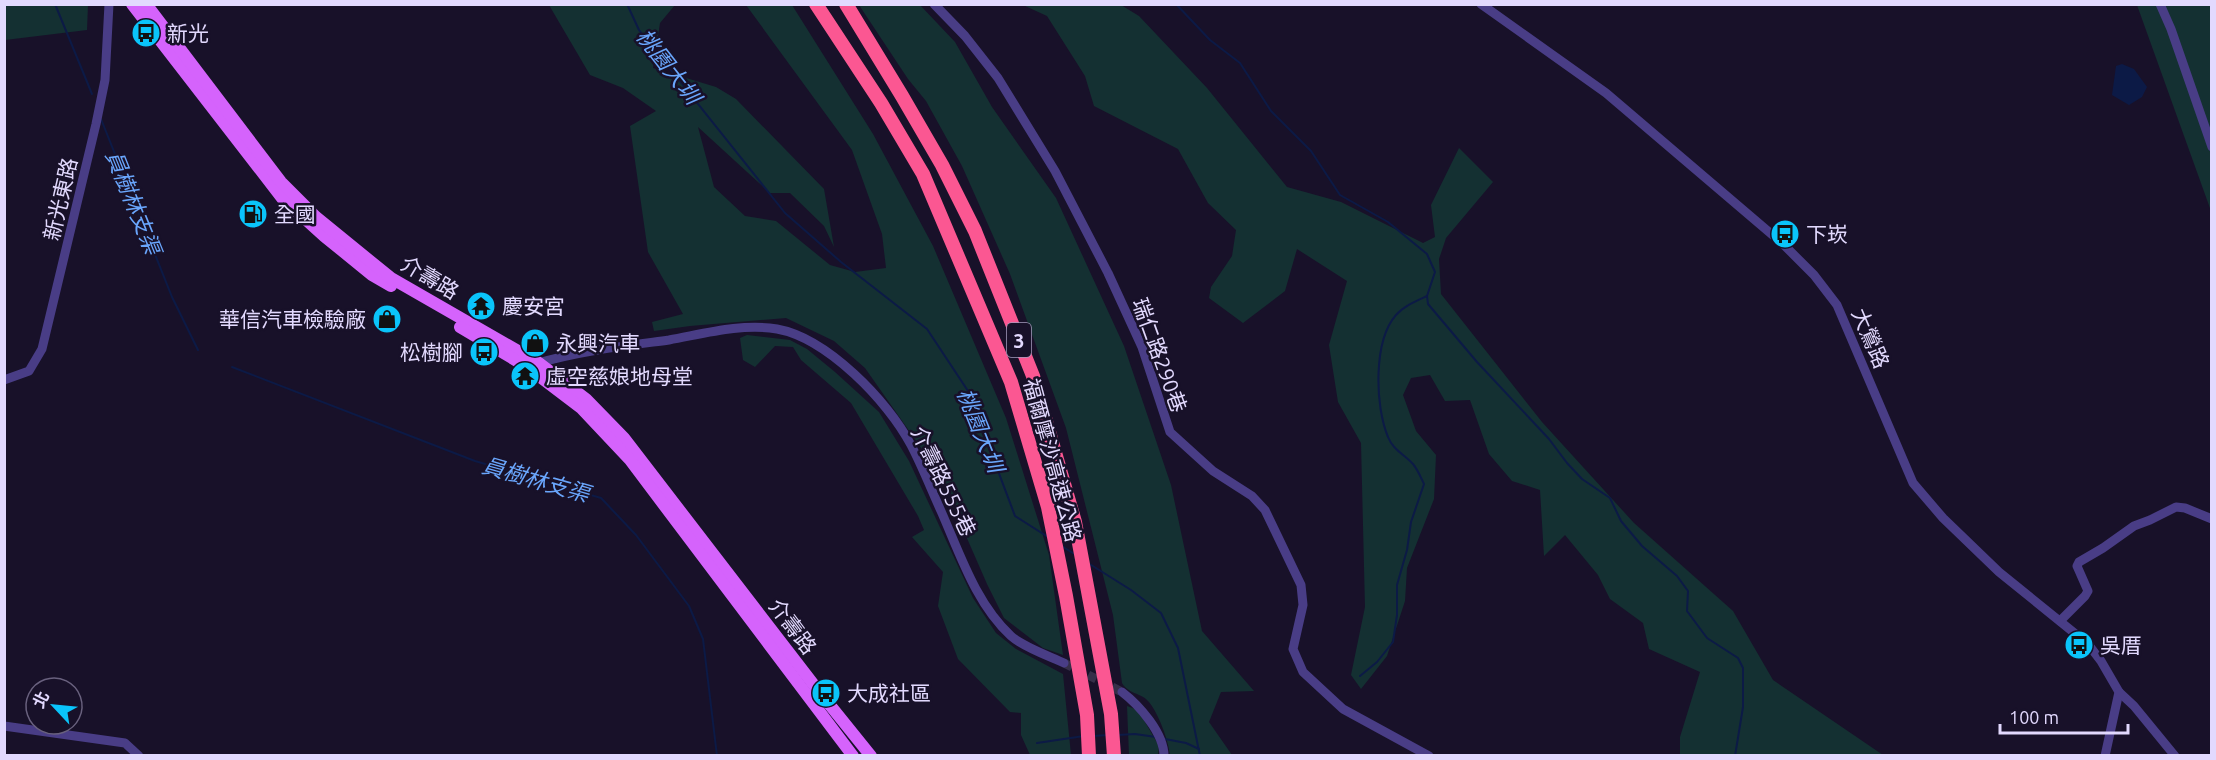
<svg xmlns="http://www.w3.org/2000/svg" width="2216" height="760" font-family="Ubuntu,'Noto Sans TC',sans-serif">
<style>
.green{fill:#143032}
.water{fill:#0c1a46}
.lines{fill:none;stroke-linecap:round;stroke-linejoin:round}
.stream{stroke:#0c1a46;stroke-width:2}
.minor-tunnel{stroke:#362f49;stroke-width:9;stroke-dasharray:9 4.5;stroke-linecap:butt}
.minor{stroke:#493d86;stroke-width:9}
.major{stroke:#d563fc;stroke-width:12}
.highway{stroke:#fb5792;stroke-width:14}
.labels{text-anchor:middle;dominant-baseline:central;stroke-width:5;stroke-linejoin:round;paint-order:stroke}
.shield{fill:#181129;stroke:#a59dbe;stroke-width:1.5}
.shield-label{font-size:20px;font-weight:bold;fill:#e2d9fe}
.poi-label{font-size:21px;fill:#e2d9fe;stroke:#181129;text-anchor:start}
.street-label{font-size:21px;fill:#e2d9fe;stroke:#181129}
.water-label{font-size:22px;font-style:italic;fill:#6aa6fc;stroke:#181129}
</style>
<rect width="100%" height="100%" fill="#181129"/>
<g class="green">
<path d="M4,5H88L87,30L5,40Z"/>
<path d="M549,5H675L660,23L653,68L716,87L736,99L824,189L834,247L824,226L790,193H770L698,127L714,187L745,216L776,221L830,265L855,272L886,268L882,234L852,150L746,5H792L873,134L933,246L1006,418L1049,555L1063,655L1043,648L1004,618L987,584L938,472L865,368L834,341L786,318L690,326L654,331L652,322L683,314L648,252L630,126L656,111L623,88L590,75Z"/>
<path d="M859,5H920L955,42L992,107L1056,198L1124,346L1171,485L1202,631L1254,691L1221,692L1209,722L1232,755H1170C1168,739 1159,715 1149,702C1142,693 1128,694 1122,683L1113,615L1066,428L1010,274L962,166L926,101L908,79Z"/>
<path d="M1023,5H1121L1139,16L1207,88L1287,187L1341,202L1423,243L1435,237L1431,205L1459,148L1493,182L1446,238L1439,259L1441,294L1542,422L1634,523L1733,611L1773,680L1883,755H1680V737L1700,672L1649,649L1643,623L1610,599L1598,575L1565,535L1544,556L1540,490L1512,481L1489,454L1470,400L1445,401L1430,375L1411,378L1403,395L1416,431L1436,455L1434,499L1407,568L1405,601L1387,656L1361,689L1351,675L1365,607L1361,443L1338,402L1329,345L1347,281L1297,249L1285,291L1243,323L1209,298L1211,287L1232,256L1236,230L1208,203L1178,149L1094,106L1085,76L1047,16Z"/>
<path d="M2137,5H2211V211Z"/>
<path d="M747,335L790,340L807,349L835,372L879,412L909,461L973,598L996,633L1016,649L1063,674L1071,755H1030L1021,735V713L1010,712L958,659L938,606L943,572L912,537L924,530L918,516L851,403L801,360L793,347L775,346L755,367L743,360L740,338Z"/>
<path d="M1127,706L1138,710L1159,746L1158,755H1129Z"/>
</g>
<path class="water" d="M2122,64L2134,69L2147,87L2142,97L2129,105L2112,95L2116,66Z"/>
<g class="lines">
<g class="stream">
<path d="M55,4L92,94"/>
<path d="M627,4L639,30L785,213L841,262L927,329L968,391L1015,516L1048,537"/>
<path d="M1176,4L1210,40L1240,63L1271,111L1311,151L1340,195L1388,222L1427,254L1435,272L1427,296L1428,304L1477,362L1549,439L1567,463L1582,479L1610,498L1621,521L1642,546L1677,576L1688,591L1687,611L1707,638L1738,658L1743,668V707L1735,756"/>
<path d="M101,119L172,297L198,350"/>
<path d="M232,367L475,461L601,498L636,535L689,606L703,639L717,756"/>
<path d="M1060,545L1076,555"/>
<path d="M1088,563L1131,590L1161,613L1178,648L1200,756"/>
<path d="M1360,676L1377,662L1393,642L1397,615V585L1407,550L1411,522L1424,484C1421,478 1418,470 1413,464C1404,454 1393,450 1388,437C1375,406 1373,341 1396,315C1404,306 1416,301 1427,296"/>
<path d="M1117,735L1135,734L1156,737"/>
<path d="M1093,736L1108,735"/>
<path d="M1165,739L1186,743L1199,749"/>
<path d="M1037,743L1084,736"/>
</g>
<path class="minor-tunnel" d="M1064,663L1122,692"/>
<g class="minor">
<path d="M934,4L965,36L998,78L1055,171L1108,273L1142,347L1170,432L1213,471L1252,496L1265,510L1301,585L1303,605L1293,649L1303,672L1343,709L1429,756"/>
<path d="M1481,4L1606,93L1783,244L1814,275L1837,305L1913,483L1943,518L1999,572L2088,644L2101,661L2119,692L2105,756"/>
<path d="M2160,4L2171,29L2212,147"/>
<path d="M535,364C578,351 624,346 669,340C703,334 741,323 777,329C827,338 888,401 911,445C922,466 931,489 941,511C960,554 976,604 1011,636C1023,647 1049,656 1064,663"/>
<path d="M4,380L29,371L42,349L96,124L105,80L109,4"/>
<path d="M2060,621L2085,596L2088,591L2077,566L2079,562L2103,548L2134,526L2150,520L2176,507L2185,508L2212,519"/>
<path d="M1122,692C1139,705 1164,733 1164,756"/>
<path d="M2119,692L2134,706L2175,756"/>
<path d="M4,726L125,743L139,756"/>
</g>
<g class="major">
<path d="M132,4L282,198L324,236L372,275L391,286"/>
<path d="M146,4L281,182L316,217L391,278L539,363L586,399L624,438L817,689L871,756"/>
<path d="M460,327L527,367L581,408L630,460L853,756"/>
</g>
<g class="highway">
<path d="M816,4L881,103L923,174L1011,382L1048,507L1066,596L1087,715L1089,756"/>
<path d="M846,4L902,96L942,165L975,231L1033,376L1075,522L1111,714L1114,756"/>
</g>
</g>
<defs>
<g id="bus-disc" transform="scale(1.5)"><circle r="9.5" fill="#0ac4fa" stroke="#181129"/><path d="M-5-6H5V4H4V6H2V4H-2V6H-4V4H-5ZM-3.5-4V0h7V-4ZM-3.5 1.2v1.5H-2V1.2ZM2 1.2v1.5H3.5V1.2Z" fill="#111"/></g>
<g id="fuel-disc" transform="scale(1.5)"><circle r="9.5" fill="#0ac4fa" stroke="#181129"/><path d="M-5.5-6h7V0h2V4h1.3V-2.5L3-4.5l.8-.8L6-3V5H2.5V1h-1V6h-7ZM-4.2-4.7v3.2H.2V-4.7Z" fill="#111"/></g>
<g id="temple-disc" transform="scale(1.5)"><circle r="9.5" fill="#0ac4fa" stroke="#181129"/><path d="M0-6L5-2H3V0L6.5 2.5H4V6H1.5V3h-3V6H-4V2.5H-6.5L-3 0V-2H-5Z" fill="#111"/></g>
<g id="shop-disc" transform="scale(1.5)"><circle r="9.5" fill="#0ac4fa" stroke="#181129"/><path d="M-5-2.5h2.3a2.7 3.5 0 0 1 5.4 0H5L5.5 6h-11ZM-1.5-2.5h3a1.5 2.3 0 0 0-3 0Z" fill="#111"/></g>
</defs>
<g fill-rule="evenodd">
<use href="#bus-disc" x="146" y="33"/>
<use href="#fuel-disc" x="253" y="214"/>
<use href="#bus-disc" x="1785" y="234"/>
<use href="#temple-disc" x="481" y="306"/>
<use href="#shop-disc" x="387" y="319"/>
<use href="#shop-disc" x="535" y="343"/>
<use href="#bus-disc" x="484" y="352"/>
<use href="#temple-disc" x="525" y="376"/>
<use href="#bus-disc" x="2079" y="645"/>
<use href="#bus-disc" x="826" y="693"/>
</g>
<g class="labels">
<rect class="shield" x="1007" y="323" width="24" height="34" rx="4.5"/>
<g class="shield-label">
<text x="1019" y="340">3</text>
</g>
<g class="poi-label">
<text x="167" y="33">新光</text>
<text x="274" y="214">全國</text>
<text x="1806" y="234">下崁</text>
<text x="502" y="306">慶安宮</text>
<text x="366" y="319" text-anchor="end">華信汽車檢驗廠</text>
<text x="556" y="343">永興汽車</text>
<text x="463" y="352" text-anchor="end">松樹腳</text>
<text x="546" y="376">虛空慈娘地母堂</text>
<text x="2100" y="645">吳厝</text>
<text x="847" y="693">大成社區</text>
</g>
<g class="street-label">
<text transform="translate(60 199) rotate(-77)">新光東路</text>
<text transform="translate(430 277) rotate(31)">介壽路</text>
<text transform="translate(1871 338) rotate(67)">大鶯路</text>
<text transform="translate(1160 355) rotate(70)">瑞仁路290巷</text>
<text transform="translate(1053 460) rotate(75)">福爾摩沙高速公路</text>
<text transform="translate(944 481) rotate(64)">介壽路555巷</text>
<text transform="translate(793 626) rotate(53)">介壽路</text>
</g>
<g class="water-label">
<text transform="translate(669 66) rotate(52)">桃園大圳</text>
<text transform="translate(134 202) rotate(68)">員樹林支渠</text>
<text transform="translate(981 430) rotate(68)">桃園大圳</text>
<text transform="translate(536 479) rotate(16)">員樹林支渠</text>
</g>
</g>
<rect width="2216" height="760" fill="none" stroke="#e2d9fe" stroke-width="12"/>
<g transform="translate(54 706) rotate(296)"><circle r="28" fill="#181129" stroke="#69617e" stroke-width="1.5"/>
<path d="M0-4.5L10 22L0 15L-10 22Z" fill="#0ac4fa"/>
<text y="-9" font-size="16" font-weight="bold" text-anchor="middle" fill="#e2d9fe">北</text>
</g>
<path d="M2000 724v9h128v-9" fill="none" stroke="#e2d9fe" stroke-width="3"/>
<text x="2009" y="724" font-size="18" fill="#e2d9fe" stroke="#181129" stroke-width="4.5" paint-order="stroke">100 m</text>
</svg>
